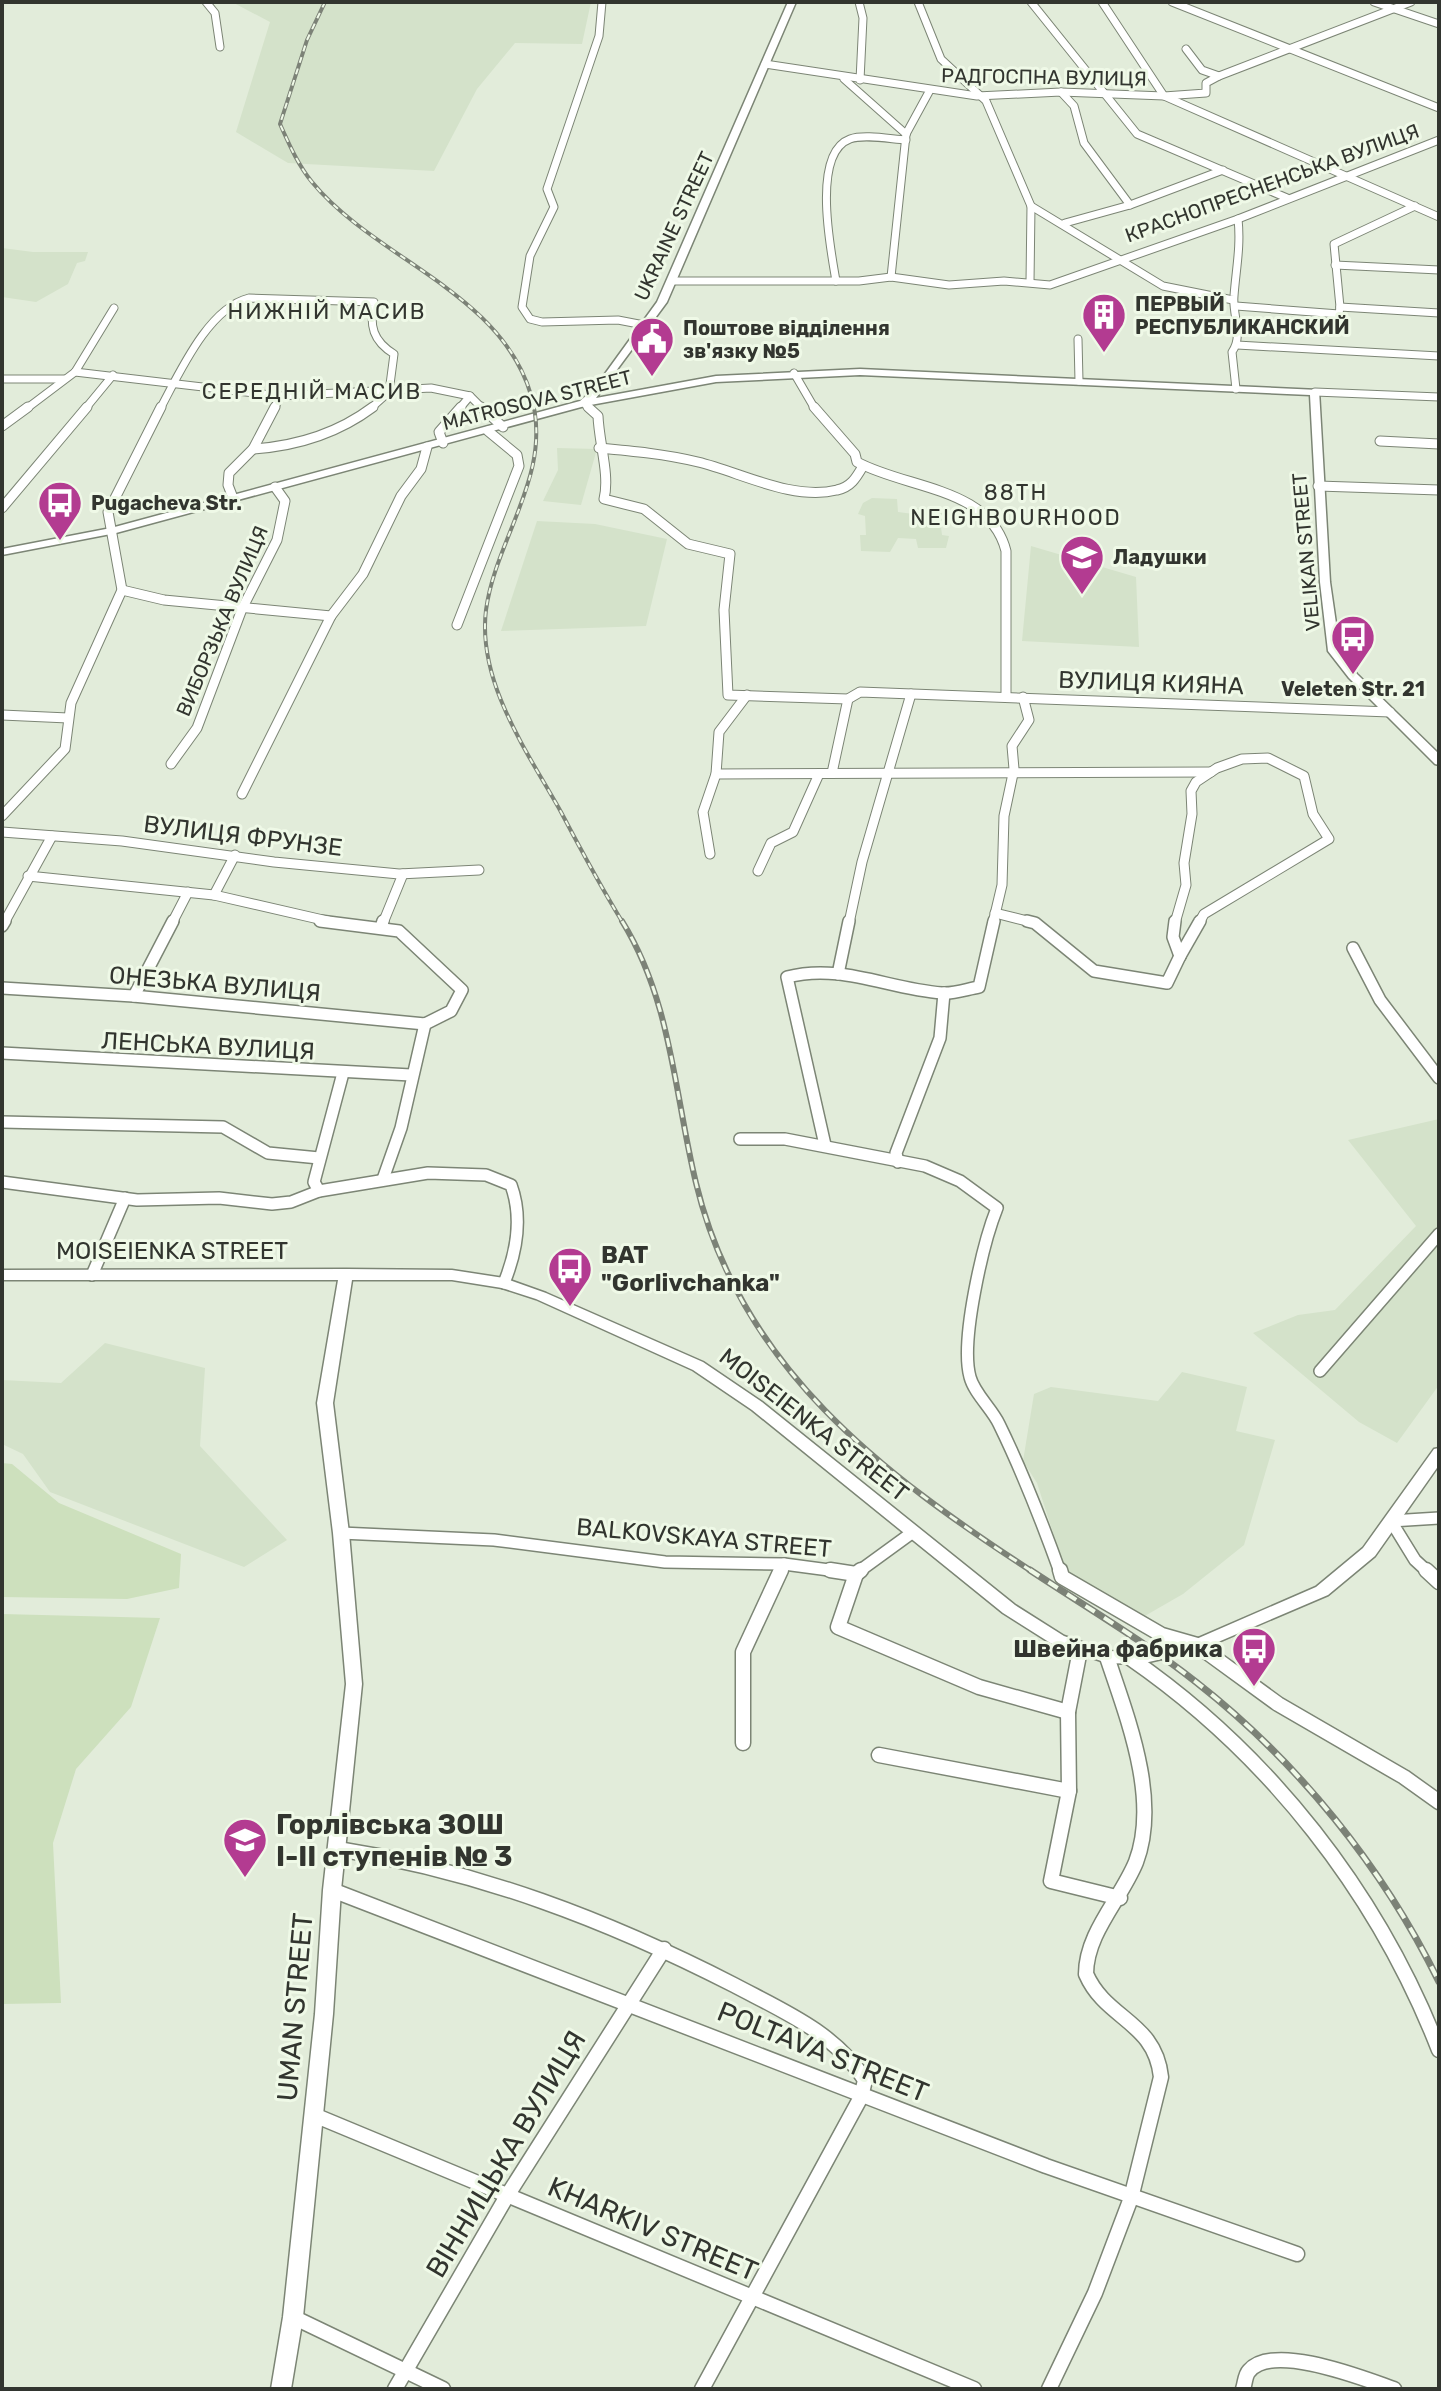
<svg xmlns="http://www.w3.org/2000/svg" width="1441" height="2391" font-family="Rubik,sans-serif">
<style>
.built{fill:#d4e2ca}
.green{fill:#cde0bd}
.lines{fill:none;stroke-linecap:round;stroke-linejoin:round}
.minor-far3-casing{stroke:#7c8575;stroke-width:9}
.minor-far2-casing{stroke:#7c8575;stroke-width:11}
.minor-far1-casing{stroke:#7c8575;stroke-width:14}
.minor-casing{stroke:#7c8575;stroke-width:17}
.tertiary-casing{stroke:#7c8575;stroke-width:3}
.minor-far3{stroke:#fff;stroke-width:7}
.minor-far2{stroke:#fff;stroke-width:9}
.minor-far1{stroke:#fff;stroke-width:11}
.minor{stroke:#fff;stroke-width:14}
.tertiary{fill:#fff;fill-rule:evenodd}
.rail-far2-casing{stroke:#7c8277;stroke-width:4}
.rail-far1-casing{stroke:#7c8277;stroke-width:6}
.rail-casing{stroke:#7c8277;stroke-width:7}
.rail-far2{stroke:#eff9e7;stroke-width:2;stroke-dasharray:6;stroke-linecap:butt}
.rail-far1{stroke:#eff9e7;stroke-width:3;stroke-dasharray:9;stroke-linecap:butt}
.rail{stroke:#eff9e7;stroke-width:4;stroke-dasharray:11;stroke-linecap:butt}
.labels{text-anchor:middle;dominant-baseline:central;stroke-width:6;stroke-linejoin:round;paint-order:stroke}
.far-street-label{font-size:20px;fill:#32352f;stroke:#eff9e7}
.far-poi-label{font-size:20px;font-weight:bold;fill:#32352f;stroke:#eff9e7;text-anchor:start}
.far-neighbourhood-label{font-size:22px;letter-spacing:2px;fill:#32352f;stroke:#eff9e7}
.street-label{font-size:24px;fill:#32352f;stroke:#eff9e7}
.poi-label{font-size:24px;font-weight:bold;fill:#32352f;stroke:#eff9e7;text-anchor:start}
.near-poi-label{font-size:28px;font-weight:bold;fill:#32352f;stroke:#eff9e7;text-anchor:start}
.near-street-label{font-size:28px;fill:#32352f;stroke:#eff9e7}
</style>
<rect width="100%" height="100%" fill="#e2ecda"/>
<g class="built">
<path d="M232,2H591L582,44L515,43L477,89L434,171L288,163L236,132L270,22Z"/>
<path d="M2,248L33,252H88L85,261L77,263L68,284L36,302L2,297Z"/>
<path d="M557,448L597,449L581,505L543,501L558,470Z"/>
<path d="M872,498L897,499L898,512L913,514L917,508L948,510V519L940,520L942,535L949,536L946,548H918L916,539L898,538L890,552L861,551L860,535H866L865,516L858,514L863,503Z"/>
<path d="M537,521L595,524L667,539L646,626L501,631Z"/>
<path d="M1031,546L1136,577L1139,647L1022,641Z"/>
<path d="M1439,1119V1385L1397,1443L1359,1422L1253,1333L1298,1315L1335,1310L1416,1226L1348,1140Z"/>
<path d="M105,1343L205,1368L200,1446L287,1540L244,1567L50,1492L23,1454L2,1444V1380L61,1383Z"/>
<path d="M1182,1372L1247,1387L1236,1431L1275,1440L1244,1545L1183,1594L1143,1617L1067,1576L1037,1483L1023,1461L1034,1394L1051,1387L1158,1401Z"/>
</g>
<g class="green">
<path d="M2,1463L12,1464L59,1503L181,1554L179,1588L127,1599L2,1597Z"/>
<path d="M2,1614L160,1618L131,1707L76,1769L53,1843L61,2003L2,2004Z"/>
</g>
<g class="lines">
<g class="minor-far3-casing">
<g id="minor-far3">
<path d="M206,2L215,13L220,47"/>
<path d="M602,2L599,36L547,189L554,207L530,256L522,307L530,319L542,322L618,320L644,325"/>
<path d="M859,2L863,18L860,80"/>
<path d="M918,2L941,59L986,101L1031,206L1163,286L1233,300"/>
<path d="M1031,2L1137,134L1287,198"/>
<path d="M1102,2L1164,96L1439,217"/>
<path d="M1172,2L1439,108"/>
<path d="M1374,2L1439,24"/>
<path d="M765,64L977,96L1061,92L1164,96L1206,93V83L1219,76L1202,70L1186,49"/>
<path d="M1219,76L1411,2"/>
<path d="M844,79L906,134"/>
<path d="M1061,92L1074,106L1084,143L1130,205"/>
<path d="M906,134L930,90"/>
<path d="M1065,223L1130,205L1223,170"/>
<path d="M1335,265L1439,270"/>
<path d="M891,277L906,135"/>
<path d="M672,281H859L891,277L949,285L1004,281L1050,285L1238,219L1439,140"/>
<path d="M836,281C831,251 811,153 850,139C864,134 890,139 906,140"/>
<path d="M1030,282L1031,206"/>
<path d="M1236,306L1339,314L1340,307"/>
<path d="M1340,307L1334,244L1415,206"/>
<path d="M1340,307L1439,313"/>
<path d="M1078,339L1079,381"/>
<path d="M1237,345L1439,356"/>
<path d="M75,372L280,396L431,388L470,396L483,409"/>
<path d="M794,373L815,409"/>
<path d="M2,379H64"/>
<path d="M1236,389L1232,352C1244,335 1232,315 1234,296C1236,269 1241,246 1238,219"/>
<path d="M1315,392L1439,397"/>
<path d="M584,403L590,409"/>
<path d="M26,409L75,372L114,308"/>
<path d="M85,409L113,375"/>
<path d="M160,409C179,374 208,308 249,298L374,302C369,326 373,341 394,354L389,392L370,409"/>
<path d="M274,409L280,396"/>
<path d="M459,409L470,396"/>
</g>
</g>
<g class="minor-far2-casing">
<g id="minor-far2">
<path d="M481,407L503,427"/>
<path d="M588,407L598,416C599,443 610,475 604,499L644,509L688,544L730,554L724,610L728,695L848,699L860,692L1390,712"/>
<path d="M814,407L855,454L857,462C907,489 990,487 1006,551V697"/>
<path d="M2,426L28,407"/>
<path d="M1380,441L1439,444"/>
<path d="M443,443L439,432L461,407"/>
<path d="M599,448C632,451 665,454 698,462C740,472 792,501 837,490C851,487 856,478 863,466"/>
<path d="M253,449C298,446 337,434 373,407"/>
<path d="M1318,486L1439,490"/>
<path d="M233,498L228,485L229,473L253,449L275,407"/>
<path d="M2,508L87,407"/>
<path d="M122,590L164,600L331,616"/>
<path d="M457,625L519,466L517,455L488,431"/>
<path d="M2,715L68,718"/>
<path d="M171,764L197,728L242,609L277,540L285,501L275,487"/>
<path d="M832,773L848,699"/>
<path d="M716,774L1211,772"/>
<path d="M242,794L331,616L363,574L401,496L421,469L427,447"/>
<path d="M2,816L65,749L71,703L122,590L108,512L161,407"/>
<path d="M2,832L122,841L274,862L399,874L479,870"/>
<path d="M710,854L703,812L716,774L719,732L747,695"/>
<path d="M758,871L771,843L793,832L819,774"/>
<path d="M28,876L214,895L336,923"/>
<path d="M214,895L235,855"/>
<path d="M995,913L1035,923"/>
<path d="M4,923L52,836"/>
<path d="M172,923L188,892"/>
<path d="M383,923L403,874"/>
<path d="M849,923L862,862L911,694"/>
<path d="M993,923L1002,885L1004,816L1014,769L1012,746L1029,720L1023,697"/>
<path d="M1175,923L1186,885L1184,863L1192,814L1191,791L1196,782L1217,768L1242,759L1268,758L1304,776L1313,814L1329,839L1204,914L1199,923"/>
</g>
</g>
<g class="minor-far1-casing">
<g id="minor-far1">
<path d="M320,921L399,931L462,990L451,1011L425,1024"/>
<path d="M1027,921L1035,923L1094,971L1167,983L1180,956"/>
<path d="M1175,921L1173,937L1180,956"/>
<path d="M2,926L5,921"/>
<path d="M381,927L383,921"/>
<path d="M1353,948L1380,1000L1439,1078"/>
<path d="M1180,956L1200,921"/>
<path d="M838,974L849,921"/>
<path d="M2,988L133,996L425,1024"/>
<path d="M134,996L173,921"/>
<path d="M2,1053L411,1075"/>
<path d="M2,1122L223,1127L268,1153L319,1158"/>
<path d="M740,1139H785L925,1166L960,1181L997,1208C983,1243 960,1341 970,1377C974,1393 992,1409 999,1424C1023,1473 1042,1522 1060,1572"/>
<path d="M825,1145L787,977C841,963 888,989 942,993C954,994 967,989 979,987L994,921"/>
<path d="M898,1162L896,1153L940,1038L944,993"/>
<path d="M383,1179L401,1128L425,1024"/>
<path d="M2,1182L137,1200L219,1198L272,1204L291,1202L319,1191L428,1173L486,1175L511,1185C523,1218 517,1251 504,1283"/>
<path d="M319,1191L314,1182L343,1073"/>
<path d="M92,1275L125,1198"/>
<path d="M1320,1371L1439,1234"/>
<path d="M341,1533L494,1540L665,1562L784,1564L844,1572"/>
<path d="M780,1572L784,1564"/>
<path d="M858,1572L913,1532"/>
<path d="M1428,1572L1415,1560L1391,1521L1439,1518"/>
</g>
</g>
<g class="minor-casing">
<g id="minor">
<path d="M830,1570L856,1574L838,1627L979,1687L1068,1712"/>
<path d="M1060,1570L1062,1577L1162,1635L1197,1645L1278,1704L1404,1777L1439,1802"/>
<path d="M1426,1570L1439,1582"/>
<path d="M856,1574L861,1570"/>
<path d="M1080,1650L1068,1712L1069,1791L1051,1881L1120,1898"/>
<path d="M1130,1658C1269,1754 1378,1893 1439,2050"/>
<path d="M743,1743V1652L781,1570"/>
<path d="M879,1755L1069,1791"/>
<path d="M338,1849C479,1871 607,1920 734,1985C783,2011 834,2032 865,2080L861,2097L702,2389"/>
<path d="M332,1890L1046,2166L1297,2254"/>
<path d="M314,2115L974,2389"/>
<path d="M293,2317L443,2389"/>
<path d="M395,2389L507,2196L664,1949"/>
<path d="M1049,2389L1095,2293L1131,2198L1161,2077C1155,2021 1106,2020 1086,1974C1086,1933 1121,1899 1136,1862C1160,1799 1127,1717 1107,1657"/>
<path d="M1243,2389C1245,2384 1245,2375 1249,2371C1273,2342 1365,2379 1394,2389"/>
</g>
</g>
<g class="tertiary-casing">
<g id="tertiary">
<path d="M788,2H796L667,302L596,398L716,376L860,369L1319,390L1330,582L1340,651L1357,674L1439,754V765L1435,764L1349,678L1328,651L1320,582L1310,395L860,375L716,382L585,406L116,533L2,555V549L111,528L580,401L594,389L657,302Z"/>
<path d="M346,1269L452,1270L504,1278L546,1293L703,1362L762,1402L1015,1605L1064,1636L1108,1651L1140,1652L1194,1640L1316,1587L1363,1548L1434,1449L1439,1448V1465L1375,1556L1328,1595L1197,1651L1140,1664L1107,1663L1052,1644L1003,1613L752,1410L693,1370L536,1299L502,1288L452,1280H352L333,1403L349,1533L362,1684L341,1890L333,2014L303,2317L291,2389H271L283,2317L315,2014L323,1890L346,1684L333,1533L317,1403L338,1280H2V1270Z"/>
</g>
</g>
<use href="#minor-far3" class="minor-far3"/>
<use href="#minor-far2" class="minor-far2"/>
<use href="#minor-far1" class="minor-far1"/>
<use href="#minor" class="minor"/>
<use href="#tertiary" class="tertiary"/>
<g class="rail-far2-casing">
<path id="rail-far2" d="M325,2L307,40L280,124C289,144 298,165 312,182C375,259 501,292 531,395C554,474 496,536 486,610C477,682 528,753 561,812C581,850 601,887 623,923"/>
</g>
<g class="rail-far1-casing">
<path id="rail-far1" d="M622,921C672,1002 674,1093 696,1183C740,1367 882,1474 1033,1572"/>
</g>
<g class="rail-casing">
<path id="rail" d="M1030,1570C1086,1607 1144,1641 1196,1682C1297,1761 1383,1867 1439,1982"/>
</g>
<use href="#rail-far2" class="rail-far2"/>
<use href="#rail-far1" class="rail-far1"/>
<use href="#rail" class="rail"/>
</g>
<defs>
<g id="building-pin" transform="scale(2.3)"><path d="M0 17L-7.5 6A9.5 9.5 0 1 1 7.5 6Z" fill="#b33b91" stroke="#eff9e7"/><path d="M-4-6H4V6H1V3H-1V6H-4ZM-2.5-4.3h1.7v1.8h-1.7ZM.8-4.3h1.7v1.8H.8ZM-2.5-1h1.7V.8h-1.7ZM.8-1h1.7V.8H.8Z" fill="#fff"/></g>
<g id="civic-pin" transform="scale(2.3)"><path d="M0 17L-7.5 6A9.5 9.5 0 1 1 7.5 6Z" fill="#b33b91" stroke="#eff9e7"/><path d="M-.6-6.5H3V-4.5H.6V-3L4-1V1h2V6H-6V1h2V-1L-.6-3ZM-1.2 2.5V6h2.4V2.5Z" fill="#fff"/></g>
<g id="bus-pin" transform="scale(2.3)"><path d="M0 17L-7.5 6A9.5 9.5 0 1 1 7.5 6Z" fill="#b33b91" stroke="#eff9e7"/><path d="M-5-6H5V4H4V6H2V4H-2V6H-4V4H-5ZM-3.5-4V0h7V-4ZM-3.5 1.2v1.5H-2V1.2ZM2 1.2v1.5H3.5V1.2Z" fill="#fff"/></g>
<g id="school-pin" transform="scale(2.3)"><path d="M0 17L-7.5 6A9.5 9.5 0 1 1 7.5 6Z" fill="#b33b91" stroke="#eff9e7"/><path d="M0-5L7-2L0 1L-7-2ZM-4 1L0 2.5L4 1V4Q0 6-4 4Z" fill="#fff"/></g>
</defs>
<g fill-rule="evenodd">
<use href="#building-pin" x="1104" y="315"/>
<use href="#civic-pin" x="652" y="339"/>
<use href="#bus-pin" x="60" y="503"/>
<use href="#school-pin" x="1082" y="557"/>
<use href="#bus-pin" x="1353" y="637"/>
<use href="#bus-pin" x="570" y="1269"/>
<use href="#bus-pin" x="1254" y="1649"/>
<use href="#school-pin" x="245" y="1840"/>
</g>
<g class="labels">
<g class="far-street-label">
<text transform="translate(1044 77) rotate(1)">РАДГОСПНА ВУЛИЦЯ</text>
<text transform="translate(1272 183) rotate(-20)">КРАСНОПРЕСНЕНСЬКА ВУЛИЦЯ</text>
<text transform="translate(674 226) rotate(-65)">UKRAINE STREET</text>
<text transform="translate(537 400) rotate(-14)">MATROSOVA STREET</text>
<text transform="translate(1306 552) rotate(-95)">VELIKAN STREET</text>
<text transform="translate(222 621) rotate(-67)">ВИБОРЗЬКА ВУЛИЦЯ</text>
</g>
<g class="far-poi-label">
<text x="1135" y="304">ПЕРВЫЙ<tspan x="1135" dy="23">РЕСПУБЛИКАНСКИЙ</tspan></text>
<text x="683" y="328">Поштове відділення<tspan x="683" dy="23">зв'язку №5</tspan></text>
<text x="91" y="503">Pugacheva Str.</text>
<text x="1113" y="557">Ладушки</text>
<text x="1353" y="689" text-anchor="middle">Veleten Str. 21</text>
</g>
<g class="far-neighbourhood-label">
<text x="327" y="311">НИЖНІЙ МАСИВ</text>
<text x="312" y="391">СЕРЕДНІЙ МАСИВ</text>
<text x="1016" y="492">88TH<tspan x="1016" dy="25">NEIGHBOURHOOD</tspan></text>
</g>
<g class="street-label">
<text transform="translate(1151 683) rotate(2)">ВУЛИЦЯ КИЯНА</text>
<text transform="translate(243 836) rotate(7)">ВУЛИЦЯ ФРУНЗЕ</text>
<text transform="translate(215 984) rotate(5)">ОНЕЗЬКА ВУЛИЦЯ</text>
<text transform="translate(208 1046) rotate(3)">ЛЕНСЬКА ВУЛИЦЯ</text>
<text x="172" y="1251">MOISEIENKA STREET</text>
<text transform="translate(814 1425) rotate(38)">MOISEIENKA STREET</text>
<text transform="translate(704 1538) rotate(5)">BALKOVSKAYA STREET</text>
</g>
<g class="poi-label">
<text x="601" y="1255">BAT<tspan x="601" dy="28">"Gorlivchanka"</tspan></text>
<text x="1223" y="1649" text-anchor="end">Швейна фабрика</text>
</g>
<g class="near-poi-label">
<text x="276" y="1824">Горлівська ЗОШ<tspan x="276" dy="32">І-ІІ ступенів № 3</tspan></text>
</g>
<g class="near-street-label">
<text transform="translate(295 2007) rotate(-85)">UMAN STREET</text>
<text transform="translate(823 2052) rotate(22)">POLTAVA STREET</text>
<text transform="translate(506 2154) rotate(-59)">ВІННИЦЬКА ВУЛИЦЯ</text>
<text transform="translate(653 2229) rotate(23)">KHARKIV STREET</text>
</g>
</g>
<rect width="1441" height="2391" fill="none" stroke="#32352f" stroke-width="8"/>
</svg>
